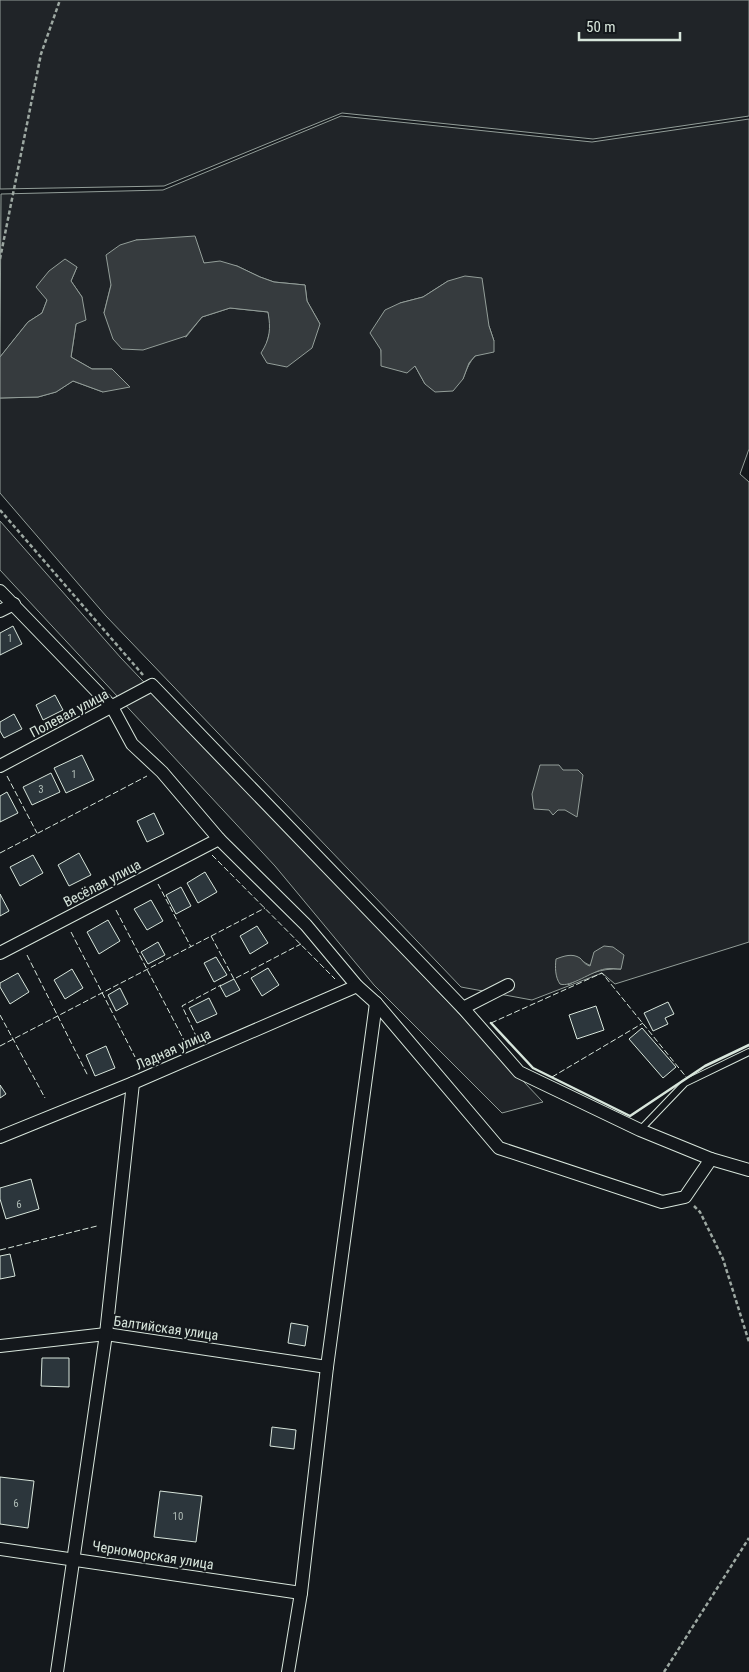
<svg xmlns="http://www.w3.org/2000/svg" width="749" height="1672" font-family="'Roboto Condensed',sans-serif">
<style>
.green{fill:#202428;stroke:#939e99;fill-rule:evenodd}
.water{fill:#363b3e;stroke:#939e99}
.building{fill:#2c363c;stroke:#d8e6dc}
.lines{fill:none;stroke-linecap:round;stroke-linejoin:round}
.service-casing{stroke:#d8e6dc;stroke-width:8}
.minor-casing{stroke:#d8e6dc;stroke-width:14}
.path{stroke:#9da8a2;stroke-width:2.5;stroke-dasharray:4 2.5;stroke-linecap:butt}
.service{stroke:#14181c;stroke-width:6}
.minor{stroke:#14181c;stroke-width:12}
.fence{stroke:#d8e6dc;stroke-width:1;stroke-dasharray:6 2.5;stroke-linecap:butt}
.wall{stroke:#d8e6dc;stroke-width:2.5}
.labels{text-anchor:middle;dominant-baseline:central;stroke-width:4;stroke-linejoin:round;paint-order:stroke}
.number-label{font-size:11px;fill:#adbab4}
.street-label{font-size:14px;fill:#d8e6dc;stroke:#14181c}
</style>
<rect width="100%" height="100%" fill="#14181c"/>
<g class="green">
<path d="M0,0H749V116L593,139L342,113L164,186L0,189Z"/>
<path d="M341,116L592,142L749,119V449L740,474L749,482V942L615,984L602,973L532,1000L461,987L106,616L0,493V398L38,397L56,392L73,381L103,392L112,369H92L71,357L76,324L82,297L71,281L77,267L47,300L42,313L28,322L0,357L1,194L163,190ZM163,239L204,263L237,266L260,277L274,282L305,285L307,301L320,324L267,342L271,327L268,312L230,308L202,317L186,337L104,313L111,285L136,240ZM448,281L489,326L494,341C475,356 471,356 463,379L425,384L415,366H382L381,350L400,303L423,297ZM580,958C589,970 607,967 621,969C599,968 586,975 568,985Z"/>
<path d="M0,521L121,658L543,1102L502,1113L374,985L275,866L0,570Z"/>
</g>
<g class="water">
<path d="M195,236L204,263L220,261L237,266L260,277L274,282L305,285L307,301L320,324L312,348L287,367L267,363L261,353C270,339 271,329 268,312L230,308L202,317L186,336L143,350L122,349L113,339L104,313L111,285L106,255L120,245L136,240Z"/>
<path d="M65,259L77,267L71,281L82,297L86,320L76,324L71,357L92,369H112L130,387L103,392L73,381L56,392L38,397L0,398V357L28,322L42,313L47,300L36,287L49,271Z"/>
<path d="M465,276L482,278L489,326L494,341V352L475,356L469,363L463,379L453,391L435,392L425,384L415,366L407,373L381,366V350L370,333L385,310L400,303L423,297L448,281Z"/>
<path d="M540,765H559L563,770H578L583,775L577,817L565,810H558L553,815L549,810L534,809L532,794Z"/>
<path d="M604,946L613,947L624,955L621,969C616,969 610,968 605,969C592,971 570,988 560,984C555,977 555,967 556,959C564,956 572,953 580,958C584,962 584,964 590,966L594,952Z"/>
</g>
<g class="building">
<path d="M13,626L22,644L0,655V633Z"/>
<path d="M55,695L63,710L43,720L36,705Z"/>
<path d="M14,714L22,729L4,738L0,731V722Z"/>
<path d="M82,755L94,780L66,793L54,768Z"/>
<path d="M51,773L60,792L32,805L23,787Z"/>
<path d="M7,792L18,813L0,822V796Z"/>
<path d="M154,813L164,834L147,842L137,821Z"/>
<path d="M79,853L91,875L69,886L58,865Z"/>
<path d="M33,855L43,873L20,886L10,867Z"/>
<path d="M205,872L217,892L198,903L187,883Z"/>
<path d="M181,887L191,906L176,914L166,895Z"/>
<path d="M0,894L9,911L0,916Z"/>
<path d="M151,900L163,921L147,930L134,909Z"/>
<path d="M108,920L120,941L99,954L87,932Z"/>
<path d="M257,926L268,943L250,954L240,936Z"/>
<path d="M158,942L165,955L148,964L141,952Z"/>
<path d="M216,957L227,975L214,982L204,963Z"/>
<path d="M268,968L279,985L262,996L251,978Z"/>
<path d="M72,969L83,988L65,999L54,980Z"/>
<path d="M18,973L29,992L10,1004L0,987V983Z"/>
<path d="M234,979L240,990L226,997L220,986Z"/>
<path d="M120,988L128,1004L116,1011L108,995Z"/>
<path d="M209,998L217,1014L197,1023L189,1008Z"/>
<path d="M668,1002L674,1014L665,1018L668,1024L653,1031L644,1013Z"/>
<path d="M596,1006L604,1030L577,1039L569,1015Z"/>
<path d="M642,1028L676,1067L663,1078L629,1039Z"/>
<path d="M106,1046L115,1068L95,1076L86,1055Z"/>
<path d="M0,1085L6,1094L0,1098Z"/>
<path d="M31,1179L39,1209L6,1219L0,1199V1188Z"/>
<path d="M10,1254L15,1276L0,1279V1256Z"/>
<path d="M291,1323L308,1326L305,1346L288,1343Z"/>
<path d="M42,1358H69V1387L41,1386Z"/>
<path d="M272,1427L296,1430L294,1449L270,1446Z"/>
<path d="M0,1477L34,1481L28,1528L0,1524Z"/>
<path d="M160,1491L202,1496L196,1542L154,1537Z"/>
</g>
<g class="lines">
<g class="service-casing">
<path id="service" d="M640,1130L685,1083L749,1052"/>
</g>
<g class="minor-casing">
<g id="minor">
<path d="M0,591L112,707L132,744L162,772L219,839L306,925L357,986L376,1003L499,1148L662,1202L685,1197L711,1159L749,1170"/>
<path d="M0,611L14,604"/>
<path d="M0,766L152,685L463,1008L519,1072L640,1130L711,1159"/>
<path d="M0,953L219,839"/>
<path d="M463,1008L508,985"/>
<path d="M0,1137L133,1083L357,986"/>
<path d="M0,1346L106,1334L327,1367"/>
<path d="M0,1549L301,1593"/>
<path d="M57,1672L106,1334L133,1083"/>
<path d="M288,1672L301,1593L327,1367L376,1003"/>
</g>
</g>
<g class="path">
<path d="M0,259L41,54L60,0"/>
<path d="M0,510L143,675"/>
<path d="M694,1206L700,1212L723,1259L749,1342"/>
<path d="M664,1672L749,1538"/>
</g>
<use href="#service" class="service"/>
<use href="#minor" class="minor"/>
<g class="fence">
<path d="M7,776L37,833"/>
<path d="M0,853L147,776"/>
<path d="M212,855L335,979"/>
<path d="M158,884L191,947"/>
<path d="M116,910L186,1044"/>
<path d="M71,932L135,1057"/>
<path d="M211,936L234,979L301,944"/>
<path d="M27,955L88,1076"/>
<path d="M0,1015L45,1098"/>
<path d="M491,1023L602,973L687,1078"/>
<path d="M197,1038L182,1006L221,985"/>
<path d="M0,1046L265,908"/>
<path d="M552,1077L643,1023"/>
<path d="M0,1250L97,1226"/>
</g>
<path class="wall" d="M491,1023L533,1068L630,1116L705,1066L749,1045"/>
</g>
<g class="labels">
<g class="number-label">
<text x="10" y="638">1</text>
<text x="74" y="774">1</text>
<text x="41" y="789">3</text>
<text x="19" y="1204">6</text>
<text x="16" y="1503">6</text>
<text x="178" y="1516">10</text>
</g>
<g class="street-label">
<text transform="translate(69 713) rotate(-28)">Полевая улица</text>
<text transform="translate(102 883) rotate(-28)">Весёлая улица</text>
<text transform="translate(173 1049) rotate(-24)">Ладная улица</text>
<text transform="translate(166 1328) rotate(8)">Балтийская улица</text>
<text transform="translate(153 1555) rotate(9)">Черноморская улица</text>
</g>
</g>
<path d="M579 32v8h101v-8" fill="none" stroke="#d8e6dc" stroke-width="2.5"/>
<text x="586" y="32" font-size="15" fill="#d8e6dc" stroke="#14181c" stroke-width="4" paint-order="stroke">50 m</text>
</svg>
